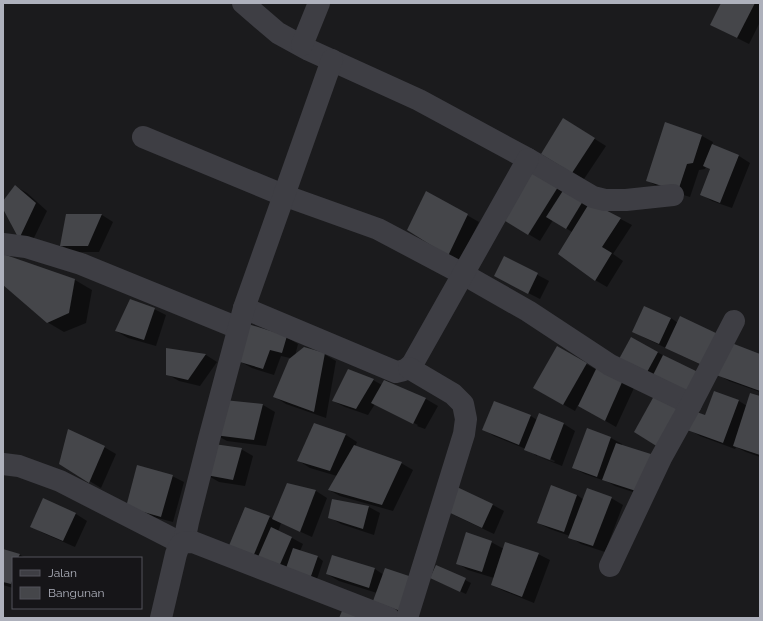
<svg xmlns="http://www.w3.org/2000/svg" width="763" height="621" font-family="Raleway,sans-serif">
<style>
.shadow{fill:#0007;fill-rule:evenodd}
.building{fill:#45464a}
.lines{fill:none;stroke-linecap:round;stroke-linejoin:round}
.street{stroke:#3e3e44;stroke-width:22}
</style>
<rect width="100%" height="100%" fill="#1b1b1d"/>
<g class="shadow">
<path d="M722,3H760V22L749,44L711,25Z"/>
<path d="M574,126L606,146L584,179L542,153Z"/>
<path d="M702,136L713,142L712,146L739,156L750,163L732,208L712,201L701,194L711,169L706,166L705,169L699,170L690,197L658,187L647,180Z"/>
<path d="M531,172L632,225L613,254L623,261L607,287L595,280L572,232L553,220L540,241L503,219Z"/>
<path d="M15,186L27,193L47,211L31,244L20,238L3,207V203Z"/>
<path d="M426,192L479,222L460,261L449,255Z"/>
<path d="M67,215H102L113,222L99,252H72L61,245Z"/>
<path d="M3,255L75,280L92,290L86,323L64,332L47,322L3,284Z"/>
<path d="M504,257L549,281L540,299L495,276Z"/>
<path d="M644,307L671,318L678,323L760,355V392L729,381L717,374L714,371L645,338L633,331Z"/>
<path d="M154,309L166,315L156,346L128,338L116,331Z"/>
<path d="M286,337L298,344L295,356L324,354L336,361L326,418L286,404L275,397L290,358L281,356L274,375L252,368L241,362Z"/>
<path d="M631,338L670,359L658,380L620,358Z"/>
<path d="M557,348L597,370L634,388L616,427L578,405L575,411L534,388Z"/>
<path d="M167,349L206,355L217,362L200,386L179,381L167,374Z"/>
<path d="M373,380L382,385L385,381L426,399L438,406L425,429L417,426L418,425L375,404L368,415L345,407L333,401Z"/>
<path d="M714,392L739,401L747,406L760,398V457L746,452L736,447L735,449L700,436L688,429L705,416Z"/>
<path d="M225,401L263,405L275,412L266,446L227,441L216,435Z"/>
<path d="M494,402L531,416L537,420L540,414L564,424L575,431L562,466L537,456L526,449L494,436L483,429ZM537,453L555,461L554,462L537,456Z"/>
<path d="M315,424L346,435L357,442L355,447L401,463L413,470L393,511L340,496L329,490L337,476L310,468L299,461Z"/>
<path d="M587,429L611,438L622,444V446L651,498L615,486L608,482L585,474L573,468Z"/>
<path d="M104,447L116,454L101,488L60,463Z"/>
<path d="M241,449L253,456L245,486L219,482L207,475Z"/>
<path d="M172,476L184,482L173,522L138,513Z"/>
<path d="M288,485L316,491L327,498L312,537L281,523L278,532L292,538L303,544L300,551L318,557L323,561L316,582L241,554L270,517L274,519Z"/>
<path d="M457,488L493,505L504,511L494,534L458,517L447,511Z"/>
<path d="M577,495L584,500L611,498L623,505L605,552L581,544L570,537V536L550,529L538,523Z"/>
<path d="M43,500L76,514L87,521L75,547L43,533L31,526Z"/>
<path d="M333,500L369,507L380,513L374,535L341,524L329,517Z"/>
<path d="M491,542L504,549L538,554L550,560L534,603L504,591L492,585L494,578L468,570L457,563Z"/>
<path d="M3,550L19,554L25,558H13V588L3,585Z"/>
<path d="M333,556L375,569L384,575L415,618L386,607L377,593L339,581L327,574Z"/>
<path d="M437,566L471,583L466,594L437,581Z"/>
</g>
<g class="building">
<path d="M721,3H755L737,38L710,25Z"/>
<path d="M563,118L595,138L572,173L541,154Z"/>
<path d="M665,122L702,135L693,163L687,164L678,191L646,181Z"/>
<path d="M712,144L739,155L720,203L700,195L710,169L703,166Z"/>
<path d="M531,171L558,187L528,235L502,219Z"/>
<path d="M15,185L36,203L19,239L3,209V201Z"/>
<path d="M564,189L583,201L566,229L546,217Z"/>
<path d="M426,191L468,214L448,256L407,230Z"/>
<path d="M590,202L621,218L602,247L612,253L595,281L558,254Z"/>
<path d="M66,214H102L88,246H60Z"/>
<path d="M3,254L75,279L69,313L47,323L3,285Z"/>
<path d="M504,256L538,273L528,294L494,276Z"/>
<path d="M130,299L155,308L144,340L115,331Z"/>
<path d="M644,306L671,318L659,344L632,332Z"/>
<path d="M680,316L718,334L702,365L665,348Z"/>
<path d="M245,323L287,336L282,353L270,350L263,369L240,362Z"/>
<path d="M631,337L658,352L646,374L619,359Z"/>
<path d="M729,342L760,354V391L716,375Z"/>
<path d="M557,346L587,363L563,405L533,388Z"/>
<path d="M304,347L325,353L314,412L273,397L289,359Z"/>
<path d="M166,348L206,354L188,380L166,375Z"/>
<path d="M663,355L698,372L687,394L652,377Z"/>
<path d="M597,367L623,380L605,421L578,406Z"/>
<path d="M348,369L374,379L356,409L332,401Z"/>
<path d="M384,380L426,398L413,424L371,403Z"/>
<path d="M714,391L739,400L723,443L687,430L694,411L705,415Z"/>
<path d="M750,393L760,396V455L733,446Z"/>
<path d="M654,396L680,409L658,447L634,432Z"/>
<path d="M224,400L263,404L254,440L214,435Z"/>
<path d="M494,401L531,415L519,445L482,430Z"/>
<path d="M539,413L564,423L550,460L524,450Z"/>
<path d="M314,423L346,434L330,471L297,461Z"/>
<path d="M587,428L611,437L597,477L572,468Z"/>
<path d="M68,429L105,446L89,483L59,464Z"/>
<path d="M616,443L654,455L639,492L602,480Z"/>
<path d="M214,444L242,448L233,480L206,475Z"/>
<path d="M354,445L402,462L382,505L328,490Z"/>
<path d="M137,465L173,475L161,517L126,507Z"/>
<path d="M287,483L316,490L300,532L272,519Z"/>
<path d="M551,485L577,495L564,532L537,523Z"/>
<path d="M457,487L493,504L482,528L446,511Z"/>
<path d="M587,488L612,497L593,546L568,538Z"/>
<path d="M43,498L76,513L63,541L30,527Z"/>
<path d="M332,499L369,506L363,529L328,518Z"/>
<path d="M245,507L270,516L253,557L228,548Z"/>
<path d="M271,527L292,537L278,569L257,559Z"/>
<path d="M466,532L492,541L482,572L456,564Z"/>
<path d="M505,542L539,553L522,597L491,585Z"/>
<path d="M293,548L318,556L310,579L285,571Z"/>
<path d="M3,549L20,554L18,558H13V578L11,584L3,582Z"/>
<path d="M332,555L375,568L369,588L326,574Z"/>
<path d="M436,565L466,578L460,592L430,578Z"/>
<path d="M385,568L415,578L403,612L373,601Z"/>
<path d="M345,604L371,618H339Z"/>
</g>
<g class="lines">
<g class="street">
<path d="M243,3L278,33L309,50L419,100L528,159L593,197L605,200H626L673,195"/>
<path d="M302,45L319,3"/>
<path d="M143,137L283,195L378,229L463,274L528,311L610,365L691,404"/>
<path d="M3,244L26,247L81,264L238,328"/>
<path d="M244,308L396,372C404,371 408,369 413,363L528,159"/>
<path d="M3,464L19,466L60,481L181,543"/>
<path d="M184,542L188,522L209,439L244,308L332,60"/>
<path d="M610,566L661,458L691,404L734,321"/>
<path d="M161,618L176,554C180,542 182,542 193,542L389,618"/>
<path d="M407,618L464,434L466,419L463,404L453,394L409,368"/>
</g>
</g>
<rect width="763" height="621" fill="none" stroke="#aeb1bc" stroke-width="8"/>
<rect x="12" y="557" width="130" height="52" fill="#161518" stroke="#53535a"/>
<rect x="20" y="570" width="20" height="6" fill="#3e3e44" stroke="#53535a"/>
<text x="48" y="577" font-size="12" fill="#aeb1bc">Jalan</text>
<rect x="20" y="587" width="20" height="12" fill="#45464a" stroke="#53535a"/>
<text x="48" y="597" font-size="12" fill="#aeb1bc">Bangunan</text>
</svg>
